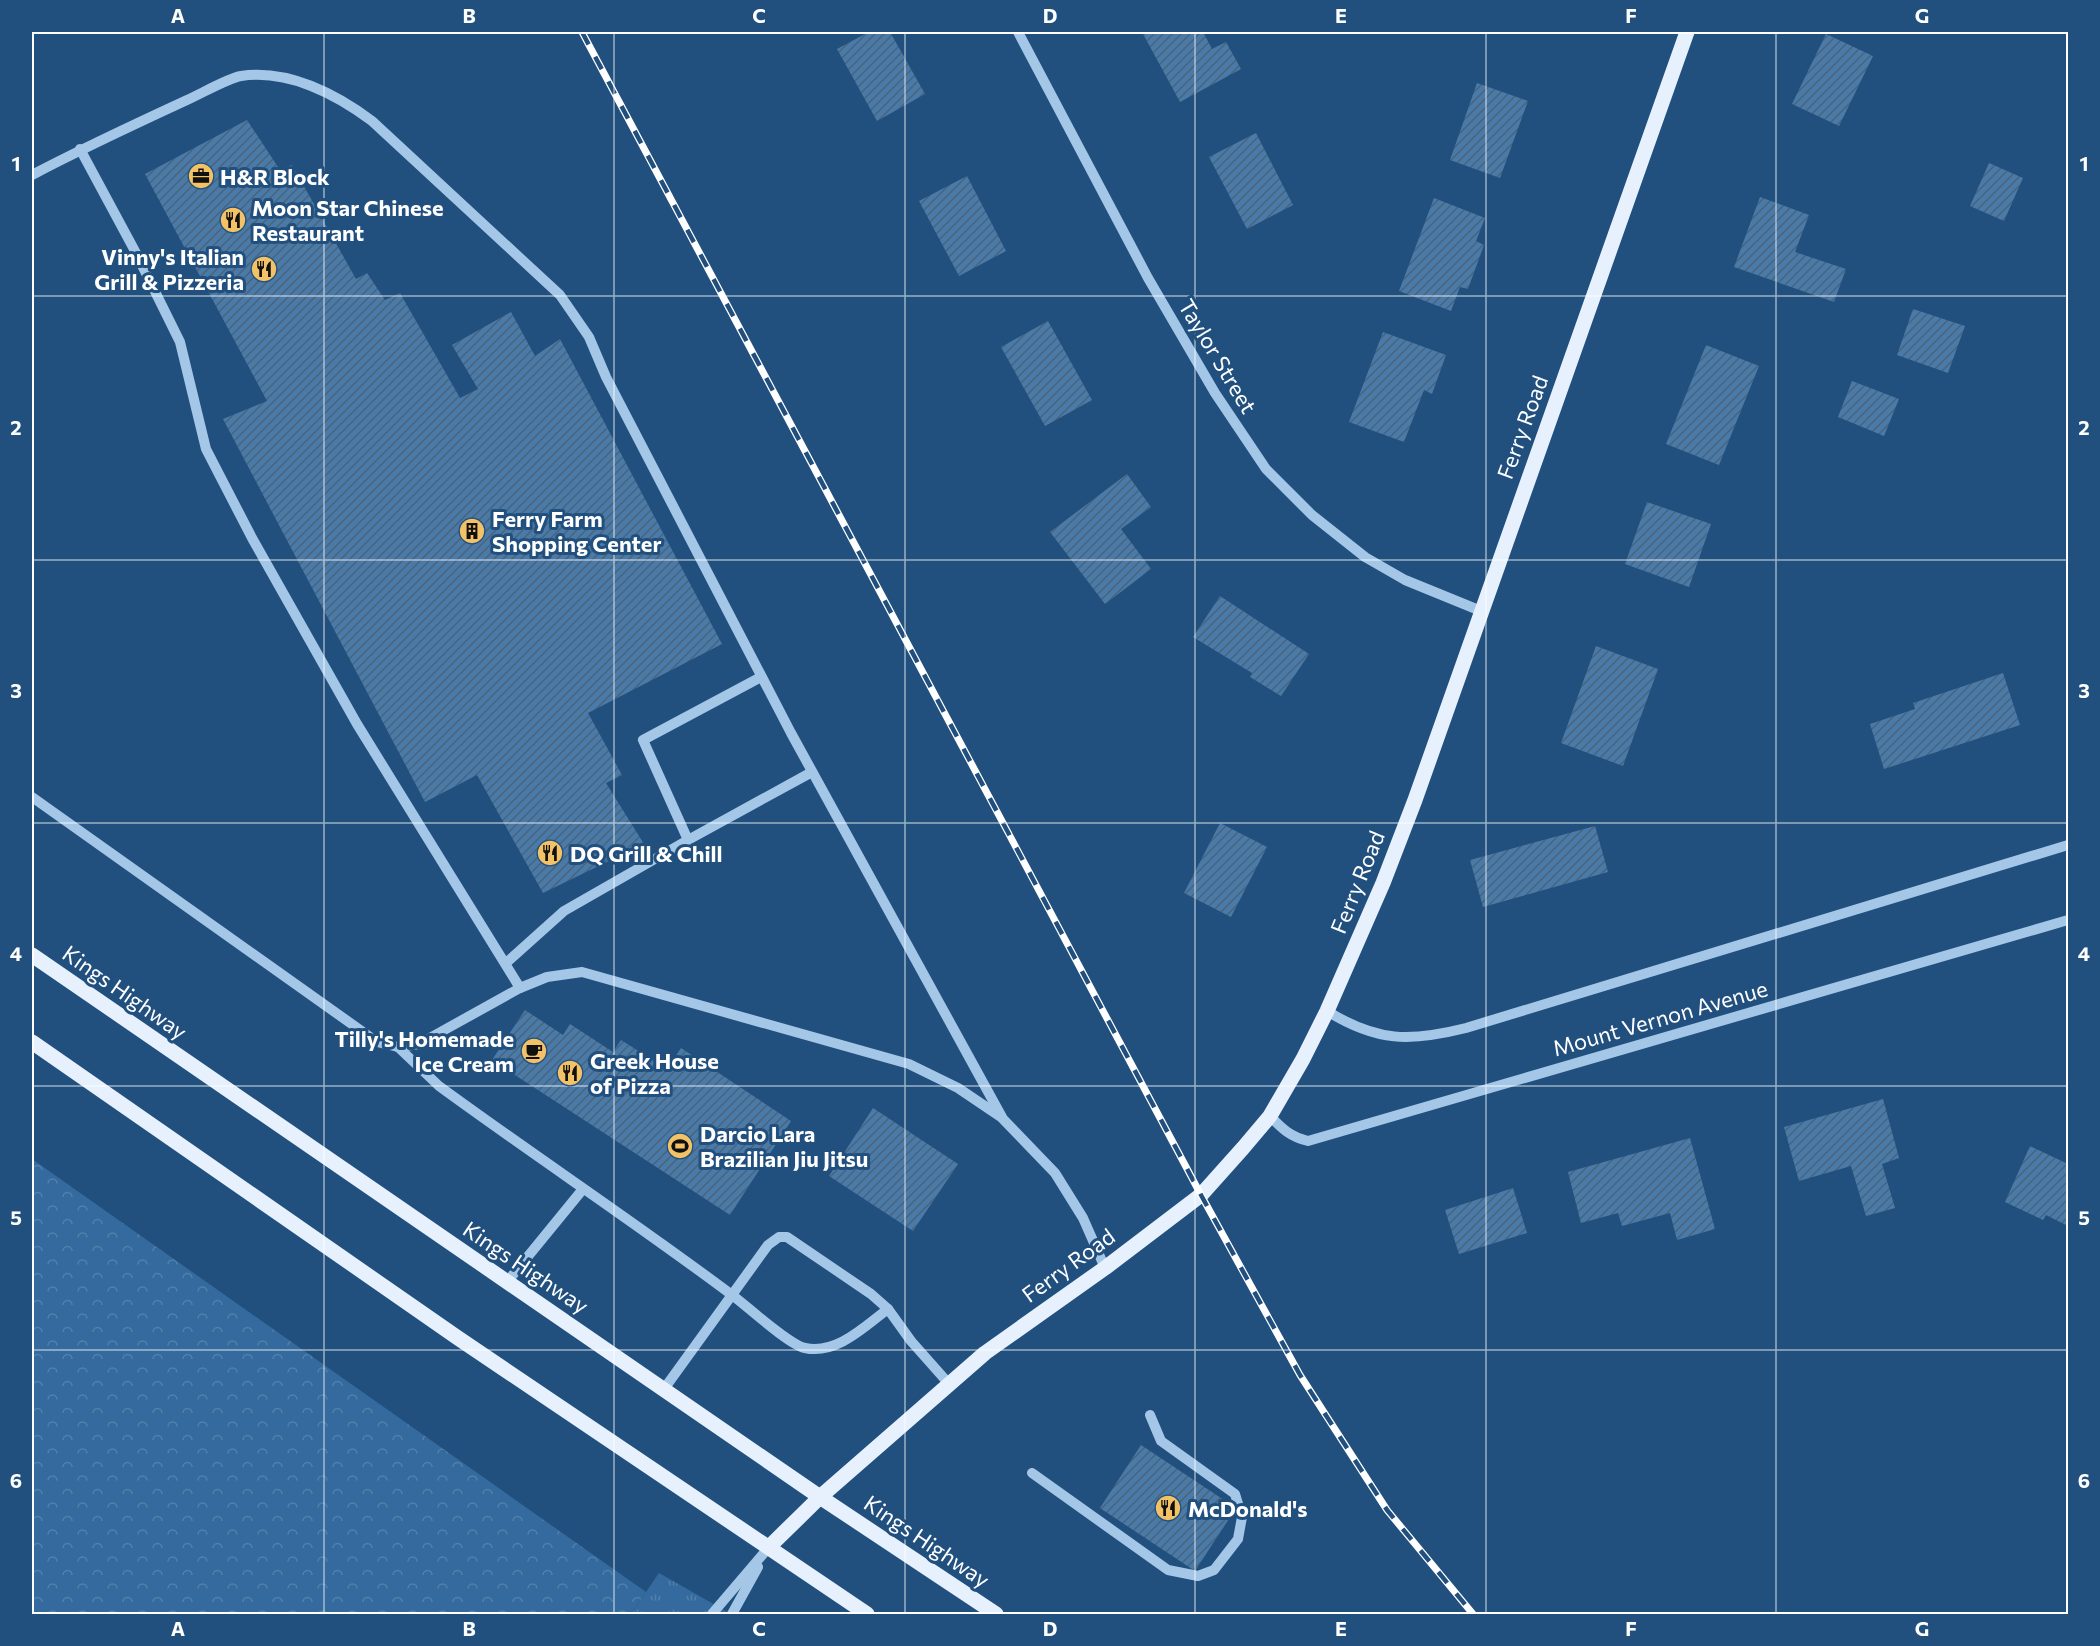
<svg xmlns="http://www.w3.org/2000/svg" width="2100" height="1646" font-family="Commissioner,sans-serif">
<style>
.grass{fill:url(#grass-tufts)}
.forest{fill:url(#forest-crowns)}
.building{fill:url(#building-hatch)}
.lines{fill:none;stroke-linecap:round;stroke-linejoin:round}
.minor{stroke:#a5c7e7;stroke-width:10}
.major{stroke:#e7f1fd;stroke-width:15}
.rail-casing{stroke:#fff;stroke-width:7}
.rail{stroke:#21507f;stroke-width:4.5;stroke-dasharray:14;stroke-linecap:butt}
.grid{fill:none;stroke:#fff;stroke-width:1.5;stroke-opacity:0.55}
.labels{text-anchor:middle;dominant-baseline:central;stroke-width:6;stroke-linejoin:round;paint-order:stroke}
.poi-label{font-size:22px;font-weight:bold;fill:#fff;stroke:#21507f;text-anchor:start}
.street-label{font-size:22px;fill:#fff;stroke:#21507f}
.neatline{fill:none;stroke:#fff;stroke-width:2}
.grid-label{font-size:20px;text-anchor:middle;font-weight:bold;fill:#fff}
</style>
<defs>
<pattern id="grass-tufts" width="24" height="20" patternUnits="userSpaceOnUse" patternTransform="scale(1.5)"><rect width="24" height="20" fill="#346a9d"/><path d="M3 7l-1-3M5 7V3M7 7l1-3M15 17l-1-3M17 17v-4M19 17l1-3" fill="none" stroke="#5280ac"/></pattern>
<pattern id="forest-crowns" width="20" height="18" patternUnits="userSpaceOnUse" patternTransform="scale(1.5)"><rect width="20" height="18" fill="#346a9d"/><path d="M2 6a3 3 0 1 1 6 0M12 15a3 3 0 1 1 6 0" fill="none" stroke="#5280ac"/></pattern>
<pattern id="building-hatch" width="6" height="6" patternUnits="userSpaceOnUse" patternTransform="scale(1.5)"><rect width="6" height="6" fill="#497aa8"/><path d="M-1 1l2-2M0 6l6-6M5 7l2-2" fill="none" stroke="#4a637a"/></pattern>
</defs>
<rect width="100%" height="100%" fill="#21507f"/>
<path class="grass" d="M659,1573L731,1614H631Z"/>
<path class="forest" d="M32,1159L646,1592L631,1614H32Z"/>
<g class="building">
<path d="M869,32H890L925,94L877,121L837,49Z"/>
<path d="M1142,32H1203L1212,49L1226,42L1241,69L1180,102Z"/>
<path d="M1826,34L1873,56L1839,126L1792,104Z"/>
<path d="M1477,83L1528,101L1500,178L1450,160Z"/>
<path d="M247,120L280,170L292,165L356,279L367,273L385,300L400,293L460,398L478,389L452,345L511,312L535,356L560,339L722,644L588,713L622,775L606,783L644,844L543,893L477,775L425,802L223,419L267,401L145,174Z"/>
<path d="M1256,133L1293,205L1247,229L1209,157Z"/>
<path d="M1989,163L2023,178L2004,221L1970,206Z"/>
<path d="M967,176L1006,251L959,276L919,201Z"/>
<path d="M1760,197L1809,215L1795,252L1846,269L1834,302L1734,267Z"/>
<path d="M1434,198L1485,218L1476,241L1484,245L1468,289L1460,287L1451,311L1399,291Z"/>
<path d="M1913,309L1965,326L1948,373L1897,355Z"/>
<path d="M1048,321L1092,400L1045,426L1001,347Z"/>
<path d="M1383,332L1446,355L1432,394L1424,390L1404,442L1349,422Z"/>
<path d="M1706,345L1759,366L1719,465L1666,444Z"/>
<path d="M1852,381L1899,399L1884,436L1838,417Z"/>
<path d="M1127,474L1151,507L1121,529L1151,569L1105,604L1050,532Z"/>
<path d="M1647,502L1711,524L1689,587L1625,564Z"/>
<path d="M1220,596L1309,654L1281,696L1250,677L1252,673L1193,637Z"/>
<path d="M1596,646L1658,669L1623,766L1561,743Z"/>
<path d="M2003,673L2020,725L1884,769L1870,724L1915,709L1913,703Z"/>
<path d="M1220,823L1267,847L1231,917L1184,893Z"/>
<path d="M1595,826L1608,872L1483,907L1470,860Z"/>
<path d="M525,1010L563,1035L570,1024L613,1052L621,1040L667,1069L681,1048L791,1121L730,1215L492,1060Z"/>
<path d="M1883,1099L1899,1158L1882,1164L1895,1208L1866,1216L1851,1166L1799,1181L1784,1127Z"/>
<path d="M873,1108L958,1164L913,1231L829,1176Z"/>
<path d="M1690,1138L1715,1229L1677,1240L1670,1213L1622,1226L1618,1213L1581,1223L1568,1172Z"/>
<path d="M2030,1146L2068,1164V1226L2046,1215L2043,1220L2005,1202Z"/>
<path d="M1513,1188L1527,1233L1459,1254L1445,1210Z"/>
<path d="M1141,1445L1236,1508L1195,1571L1100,1508Z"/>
</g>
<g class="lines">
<g class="minor">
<path d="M1018,32L1148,278L1215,393L1266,469L1312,515L1365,557L1405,580L1481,611"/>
<path d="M80,149L136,253L180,342L206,449L252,538L357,724L520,988"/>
<path d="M32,175C83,148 135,124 187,100C201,94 228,78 241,76C288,69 336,94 372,121L560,295L589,337L606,377L791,733L1003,1119L1055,1173L1083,1218L1105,1268"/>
<path d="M32,797L377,1042L398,1047L419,1044L520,988L547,977L582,972L909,1064L958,1088L1001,1117"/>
<path d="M688,840L643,740L761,677"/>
<path d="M506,963L564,911L688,840L812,772"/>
<path d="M1327,1011C1377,1042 1410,1042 1466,1028L2068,845"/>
<path d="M398,1047L439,1086C536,1157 636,1223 732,1295C747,1306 789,1345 805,1348C837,1355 865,1326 888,1309"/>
<path d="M1270,1116C1282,1129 1291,1137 1308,1141L2068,920"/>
<path d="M507,1282L583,1189"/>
<path d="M664,1389L768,1245L779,1237H787L871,1294L888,1309L911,1341L950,1385"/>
<path d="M1032,1473L1168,1570L1198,1576L1214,1570L1238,1539L1242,1517L1235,1494L1161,1441L1150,1415"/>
<path d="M712,1614L769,1547"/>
<path d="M732,1614L758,1567"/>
</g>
<g class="major">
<path d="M32,955L820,1497L996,1614"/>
<path d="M32,1042L458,1338L867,1614"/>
<path d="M769,1547L820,1497L985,1353L1105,1268L1201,1195L1243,1148L1270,1116L1303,1059L1327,1011L1383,883L1415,800L1687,32"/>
</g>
<g class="rail-casing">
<path id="rail" d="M582,32L1201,1195L1300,1375L1387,1510L1473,1614"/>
</g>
<use href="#rail" class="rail"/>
</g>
<path class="grid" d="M324,32V1614M614,32V1614M905,32V1614M1195,32V1614M1486,32V1614M1776,32V1614M32,296H2068M32,560H2068M32,823H2068M32,1086H2068M32,1350H2068"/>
<defs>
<g id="office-disc" transform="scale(1.35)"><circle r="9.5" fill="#f4c266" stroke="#21507f"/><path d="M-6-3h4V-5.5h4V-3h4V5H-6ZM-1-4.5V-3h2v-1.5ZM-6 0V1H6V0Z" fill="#111"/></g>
<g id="restaurant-disc" transform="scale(1.35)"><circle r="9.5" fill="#f4c266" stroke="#21507f"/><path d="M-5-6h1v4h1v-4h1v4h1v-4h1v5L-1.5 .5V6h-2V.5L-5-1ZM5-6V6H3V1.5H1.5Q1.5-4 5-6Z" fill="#111"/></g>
<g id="building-disc" transform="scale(1.35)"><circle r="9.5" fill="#f4c266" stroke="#21507f"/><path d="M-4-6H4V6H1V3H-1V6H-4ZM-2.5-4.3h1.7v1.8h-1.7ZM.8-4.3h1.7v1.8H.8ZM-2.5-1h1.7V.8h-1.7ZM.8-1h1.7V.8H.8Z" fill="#111"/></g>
<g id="cafe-disc" transform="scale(1.35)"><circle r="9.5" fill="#f4c266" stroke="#21507f"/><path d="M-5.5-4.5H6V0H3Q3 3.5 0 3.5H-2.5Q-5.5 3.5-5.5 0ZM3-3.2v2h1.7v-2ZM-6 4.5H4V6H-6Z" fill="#111"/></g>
<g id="stadium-disc" transform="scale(1.35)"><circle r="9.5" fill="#f4c266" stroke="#21507f"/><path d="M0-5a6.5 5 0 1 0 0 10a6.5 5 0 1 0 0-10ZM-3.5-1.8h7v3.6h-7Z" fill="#111"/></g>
</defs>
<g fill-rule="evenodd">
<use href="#office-disc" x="201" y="176"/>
<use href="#restaurant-disc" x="233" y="220"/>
<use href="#restaurant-disc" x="264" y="269"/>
<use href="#building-disc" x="472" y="531"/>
<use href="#restaurant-disc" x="550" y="853"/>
<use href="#cafe-disc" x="534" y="1051"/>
<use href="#restaurant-disc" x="570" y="1073"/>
<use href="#stadium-disc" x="680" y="1146"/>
<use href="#restaurant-disc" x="1168" y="1508"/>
</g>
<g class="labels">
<g class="poi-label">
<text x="220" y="176">H&amp;R Block</text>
<text x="252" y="207">Moon Star Chinese<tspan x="252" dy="25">Restaurant</tspan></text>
<text x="244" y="256" text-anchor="end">Vinny's Italian<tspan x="244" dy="25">Grill &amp; Pizzeria</tspan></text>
<text x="492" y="518">Ferry Farm<tspan x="492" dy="25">Shopping Center</tspan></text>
<text x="570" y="853">DQ Grill &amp; Chill</text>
<text x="514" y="1038" text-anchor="end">Tilly's Homemade<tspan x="514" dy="25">Ice Cream</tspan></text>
<text x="590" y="1060">Greek House<tspan x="590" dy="25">of Pizza</tspan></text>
<text x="700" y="1133">Darcio Lara<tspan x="700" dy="25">Brazilian Jiu Jitsu</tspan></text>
<text x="1188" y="1508">McDonald's</text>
</g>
<g class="street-label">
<text transform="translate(1218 356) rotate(59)">Taylor Street</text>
<text transform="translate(1522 427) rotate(-70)">Ferry Road</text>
<text transform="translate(1357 882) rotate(-68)">Ferry Road</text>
<text transform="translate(125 992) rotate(35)">Kings Highway</text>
<text transform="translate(1660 1018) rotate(-16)">Mount Vernon Avenue</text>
<text transform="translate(1068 1265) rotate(-36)">Ferry Road</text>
<text transform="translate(526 1267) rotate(34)">Kings Highway</text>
<text transform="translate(927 1541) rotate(34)">Kings Highway</text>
</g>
</g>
<rect width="2100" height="1646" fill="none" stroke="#21507f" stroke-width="66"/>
<rect x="33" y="33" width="2034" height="1580" class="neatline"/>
<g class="grid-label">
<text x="178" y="23">A</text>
<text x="469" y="23">B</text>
<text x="759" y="23">C</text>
<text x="1050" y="23">D</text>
<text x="1341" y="23">E</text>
<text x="1631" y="23">F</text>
<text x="1922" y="23">G</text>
<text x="16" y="171">1</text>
<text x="2084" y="171">1</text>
<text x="16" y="435">2</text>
<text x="2084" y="435">2</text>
<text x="16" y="698">3</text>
<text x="2084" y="698">3</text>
<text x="16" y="961">4</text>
<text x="2084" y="961">4</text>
<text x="16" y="1225">5</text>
<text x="2084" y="1225">5</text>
<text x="16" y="1488">6</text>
<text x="2084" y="1488">6</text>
<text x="178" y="1636">A</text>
<text x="469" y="1636">B</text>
<text x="759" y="1636">C</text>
<text x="1050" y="1636">D</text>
<text x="1341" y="1636">E</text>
<text x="1631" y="1636">F</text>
<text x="1922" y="1636">G</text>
</g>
</svg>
